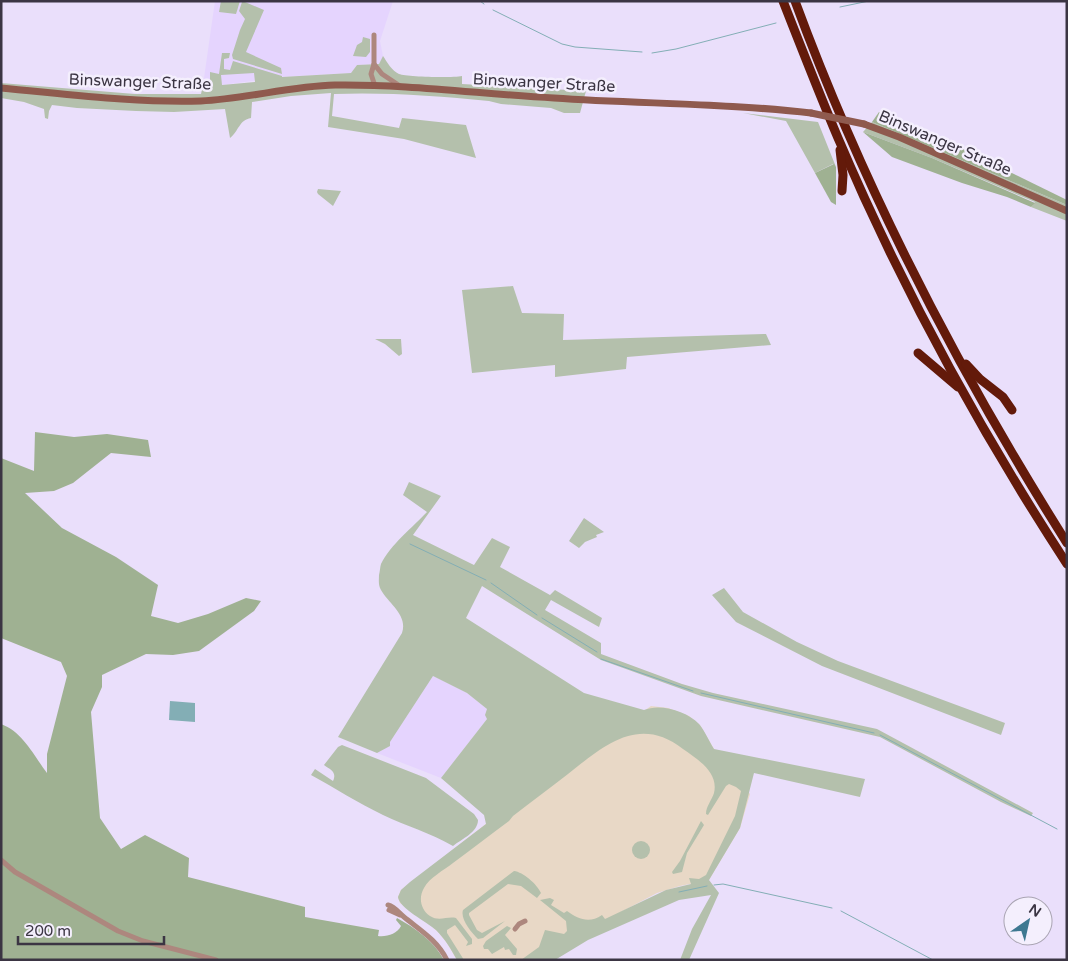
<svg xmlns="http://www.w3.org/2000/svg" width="1068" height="961" font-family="'Varela Round',sans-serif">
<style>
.commercial{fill:#e8d8c6}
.built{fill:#e5d4fe}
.green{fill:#b4c0ac;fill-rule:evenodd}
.forest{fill:#9fb192}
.water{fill:#83aeb5}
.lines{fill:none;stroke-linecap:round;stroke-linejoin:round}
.stream{stroke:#83aeb5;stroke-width:1}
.street{stroke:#ad877e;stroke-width:5}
.secondary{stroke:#8f5a4e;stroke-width:7}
.highway{stroke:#631a0a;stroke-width:9}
.secondary-bridge{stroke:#8f5a4e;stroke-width:7}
.labels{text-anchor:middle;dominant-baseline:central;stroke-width:5;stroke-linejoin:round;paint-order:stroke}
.street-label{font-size:16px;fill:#3b3543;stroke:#f4effd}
</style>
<rect width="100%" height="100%" fill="#eadffb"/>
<path class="commercial" d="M651,706L668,708L689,716L700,725L714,749L750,794L740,828L709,880L680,886L657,893L530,960H457L447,943L438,932L426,921L400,903L398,897L401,890L500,813Z"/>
<g class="built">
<path d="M215,1H393L380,41L383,56L379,64L357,65L351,73L281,77L222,85H203Z"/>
<path d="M433,676L467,693L487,709V719L441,778L377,753L390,746V742Z"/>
</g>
<g class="green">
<path d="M221,1H240L236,14L219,12Z"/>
<path d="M242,2H245L264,10L246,52L281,68L282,74L233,59L232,55L240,30L245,19L239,11Z"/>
<path d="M363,37L370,39V52L366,57L353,56L357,45L362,42Z"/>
<path d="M222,53H230L229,58L224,59V69L230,70L233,61L282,76V77L351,73L357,65L379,64L383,56C387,62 392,71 399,74C407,77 452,78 462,76V84L586,91L580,113H564L551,108L501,104L489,101C437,96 386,92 334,94L332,116L399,128L402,118L466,125L476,158L404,139L328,127L331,93L291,96L252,102L251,118C239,120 239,131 230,138L225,109L174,112L136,111L77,108L52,105L49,111L48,119L45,118L44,109L24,102L1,98V83L135,94H201L203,85H213L210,82V72L219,74ZM254,73L255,82L222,85L221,75Z"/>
<path d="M743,113L818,122L836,167L833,164L815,173L786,121Z"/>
<path d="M872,122L1067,205V221L1031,207L1035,202L932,158L863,132Z"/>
<path d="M318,189L341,191L333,206L318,194L317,192Z"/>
<path d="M513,286L522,313L564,314L563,340L766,334L771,345L627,357L626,369L555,377V365L472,373L462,290Z"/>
<path d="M375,339H401L402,354L399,356L385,344Z"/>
<path d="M409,482L441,496L413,535L474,565L492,538L510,547L500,567L550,595L555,590L602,618L599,627L551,600L545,610L601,643V654L682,684L713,693L877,729L1033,813L1031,816L1001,802L880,737L701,696L601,660L482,586L466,618L584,693L644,710C660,703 687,711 699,724C705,731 709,741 714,749L865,779L860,797L754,773L740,828L709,880L719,893L689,960H680L692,929L711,895L679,900L588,940L555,960H521L539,947L545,930L564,934L567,931L566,921L540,900L550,898L554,900L551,905L564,913L567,911C578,919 589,924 602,915L605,919L666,890L691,884L689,878L699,879L706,875L735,816L741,791L736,787L729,784L726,786L708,815L706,814C706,806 712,800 714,793C719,772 697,759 683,749C639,714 603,746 568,774C550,788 531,802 513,816L509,821C490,835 472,849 453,863C444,870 429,878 424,888C418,898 421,910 430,916C439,922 447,916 456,918L472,939V944L466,946L468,942L455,925L447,930V933L464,960H457C451,949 445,939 436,930C427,922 399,908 398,897L401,890L410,882L486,824L484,815L441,778L487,719L485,715L487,709L467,693L433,676L390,742V746L377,753L338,737L402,633C408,615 389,604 381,590C378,585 379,580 379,575C380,571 380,567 381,564C390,545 413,527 427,512L403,495Z"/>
<path d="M584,518L604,532L596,535L597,537L585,542L579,548L569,541Z"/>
<path d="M724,588L743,612L797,642L838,661L1005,723L1001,735L822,666L736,622L712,595Z"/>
<path d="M342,745L426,778L474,814L478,820C478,832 462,839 453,846C431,833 406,826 383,815C358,803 335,788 311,775L315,769L333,781C337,772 331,770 324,765L338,747Z"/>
<path d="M701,821L704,825L687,853L682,872L673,874L672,872L680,861Z"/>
<circle cx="641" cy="850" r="9"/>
<path d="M514,871C523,872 537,884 541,893L537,898L521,886L508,884L469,913V915L477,930L482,933L505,921L483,938L478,939C471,932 460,919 463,910Z"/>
<path d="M507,926L511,928L505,935L517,949L516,955H513L509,949L505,950L504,947L492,954L488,949H484L483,946L486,941Z"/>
</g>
<g class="forest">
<path d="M879,112L961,148L1067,200V205L872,122Z"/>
<path d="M863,132L932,158L1035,203L1031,207L1007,197L962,183L892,157Z"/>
<path d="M834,164L836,167V205L831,202L815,173Z"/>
<path d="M35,432L74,437L107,434L148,440L151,457L111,453L73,483L54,491L25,493L62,528L116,557L158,585L151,616L178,623L208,614L246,598L261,601L254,611L199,651L173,655L146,654L102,675V687L91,712L100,818L121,849L145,835L189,858L188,877L305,907V917L379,930L378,936C387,937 397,934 401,926L396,920L397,918C415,928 434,941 444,960H1V724C23,732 34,756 47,773V754L67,676L61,662L1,638V458L34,471Z"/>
</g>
<path class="water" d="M170,701L195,703V722L169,720Z"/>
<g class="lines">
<g class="stream">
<path d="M480,1L484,4"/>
<path d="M840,7L869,1"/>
<path d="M493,10L562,44L575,47L642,52"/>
<path d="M652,53L676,49L776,23"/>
<path d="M410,544L486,580"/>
<path d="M491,583L537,615"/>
<path d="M542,618L597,652"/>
<path d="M601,659L693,691"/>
<path d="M701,693L874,733"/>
<path d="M880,735L1057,829"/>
<path d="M714,885L723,884L832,908"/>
<path d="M679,892L707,886"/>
<path d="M841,911L933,960"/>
</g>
<g class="street">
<path d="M374,35V64L371,74L375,86"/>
<path d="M374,64L382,74L400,86"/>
<path d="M1,860L15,872L118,931L143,941L216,960"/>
<path d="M388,905C395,907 398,912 404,917C420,930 437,940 447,960"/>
<path d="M389,910L400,915"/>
<path d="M515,929L519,924L525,921"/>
</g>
<g class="secondary">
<path d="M1,88C67,94 134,103 201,101C246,99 290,86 335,85C408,84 481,94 554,98C640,104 726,103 811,113"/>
<path d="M864,124L899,137L1067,211"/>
</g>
<g class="highway">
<path d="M783,1C801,47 819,93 838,138C901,286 979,429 1067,564"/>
<path d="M795,1C865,191 959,372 1067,543"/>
<path d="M840,150L843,175L842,191"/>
<path d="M918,353L958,387"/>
<path d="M966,364L980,379L1003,397L1012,410"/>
</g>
<path class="secondary-bridge" d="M811,113L864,124"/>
</g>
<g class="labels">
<g class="street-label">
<text transform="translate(140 82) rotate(2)">Binswanger Straße</text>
<text transform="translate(544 83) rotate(3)">Binswanger Straße</text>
<text transform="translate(945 143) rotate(23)">Binswanger Straße</text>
</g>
</g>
<rect width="1068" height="961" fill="none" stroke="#3b3543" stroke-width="5"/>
<g transform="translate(1028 921) rotate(34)"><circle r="24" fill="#f4effd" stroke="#aaa5b3"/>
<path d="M0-4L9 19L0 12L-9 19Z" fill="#3e7891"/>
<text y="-8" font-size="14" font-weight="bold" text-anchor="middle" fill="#3b3543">N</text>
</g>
<path d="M18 936v8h146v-8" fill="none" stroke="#3b3543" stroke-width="2.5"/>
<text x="25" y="936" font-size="15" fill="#3b3543" stroke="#f4effd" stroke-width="4" paint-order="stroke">200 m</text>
</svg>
